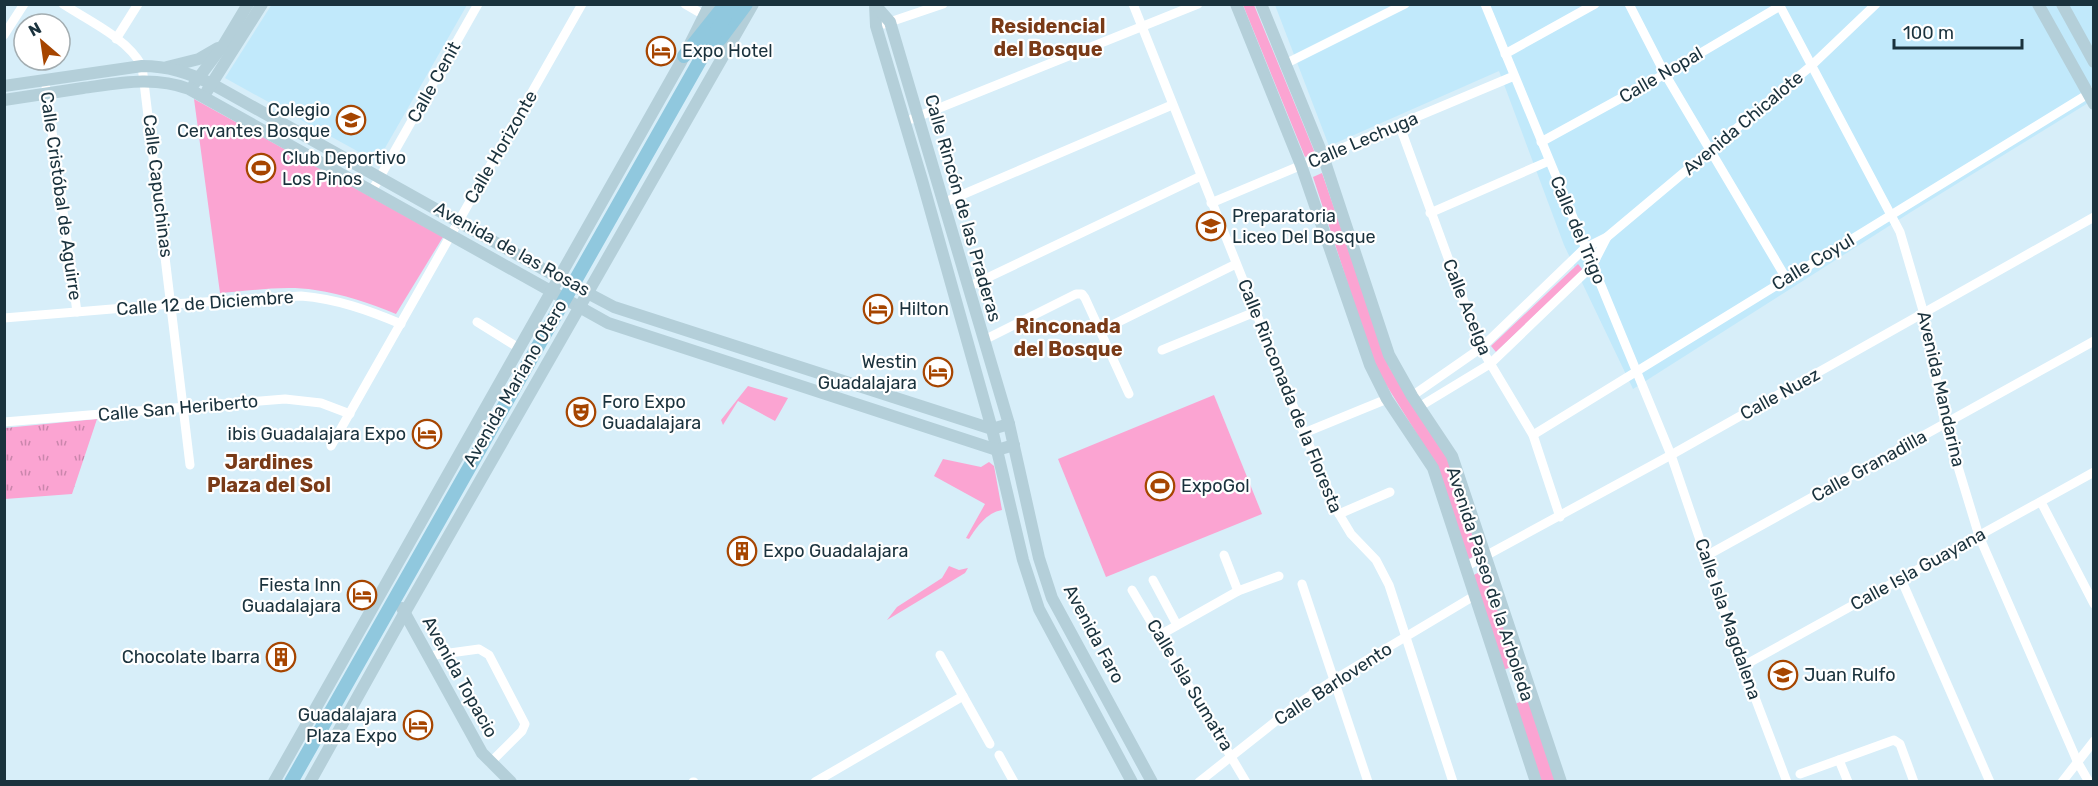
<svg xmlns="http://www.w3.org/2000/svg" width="2098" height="786" font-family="Rubik,sans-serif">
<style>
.built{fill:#c1e9fb}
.park{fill:url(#park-tufts)}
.garden{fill:#fba4d2}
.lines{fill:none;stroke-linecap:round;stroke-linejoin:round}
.street{stroke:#fff;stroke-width:9}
.secondary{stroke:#b4cfd9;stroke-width:12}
.primary{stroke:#90c8de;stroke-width:14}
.labels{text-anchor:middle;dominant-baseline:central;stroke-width:4.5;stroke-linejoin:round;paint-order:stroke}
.poi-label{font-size:18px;fill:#1a323d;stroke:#fff;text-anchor:start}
.street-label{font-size:18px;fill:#1a323d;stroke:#fff}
.neighbourhood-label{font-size:20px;font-weight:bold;fill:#793a17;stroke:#fff}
</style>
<defs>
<pattern id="park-tufts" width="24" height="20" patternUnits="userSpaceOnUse" patternTransform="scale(1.5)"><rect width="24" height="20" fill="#fba4d2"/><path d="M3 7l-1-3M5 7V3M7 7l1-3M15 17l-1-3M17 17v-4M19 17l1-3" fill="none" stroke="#ca86ac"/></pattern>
</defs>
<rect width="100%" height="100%" fill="#d7eef9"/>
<g class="built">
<path d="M272,4H467V5L377,162L225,78Z"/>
<path d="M1275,5H2093V100L1911,212L1633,389L1564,245L1499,71L1329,146Z"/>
</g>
<path class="park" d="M97,419L72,494L5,499V428Z"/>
<g class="garden">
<path d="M1243,5H1254L1315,153L1305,157Z"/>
<path d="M194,99L443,237L396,314C370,303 343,294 315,290C284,285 251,291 220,293Z"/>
<path d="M1322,173L1389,367L1449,459L1480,553L1467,560L1437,466L1375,367L1313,177Z"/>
<path d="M1578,264L1583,270L1496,352L1491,346Z"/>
<path d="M748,386L788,398L775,421L738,401L723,425L721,420Z"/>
<path d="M1214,395L1262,514L1106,577L1058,459Z"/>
<path d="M943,459L981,467L989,462L994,466L1002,510C986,513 977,527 969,539L966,538L985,504L934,476Z"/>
<path d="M949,566L959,570L968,568L965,573L887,620L897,607L942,578Z"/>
<path d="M1485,569L1517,665L1503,670L1472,576Z"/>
<path d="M1528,699L1555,781H1541L1515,704Z"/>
</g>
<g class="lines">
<g class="street">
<path d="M63,4C89,21 127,38 142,66L190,465"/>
<path d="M685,4L704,15"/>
<path d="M1133,4L1304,433L1339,514L1351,534L1376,560L1389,585L1453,782"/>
<path d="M1485,4L1671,455L1743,666L1787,782"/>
<path d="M1629,4L1665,74L1786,278"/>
<path d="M1779,4L1900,232L1924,314L1945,424L1979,536L2078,763L2089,782"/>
<path d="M884,24L943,4"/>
<path d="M4,35L24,4"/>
<path d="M116,39L138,4"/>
<path d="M1505,54L1595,4"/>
<path d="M1285,64L1405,4"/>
<path d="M46,88L77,312"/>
<path d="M912,119L1198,4"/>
<path d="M1399,124L1481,348L1533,435L1560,517"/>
<path d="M1541,142L1665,74L1780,6"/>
<path d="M372,191L478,4"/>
<path d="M943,203L1172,105"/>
<path d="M1211,203L1514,76"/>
<path d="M1430,213L1549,161"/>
<path d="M968,287L1201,176"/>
<path d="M4,318L172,304L301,296C337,299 368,310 401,324"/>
<path d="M477,322L519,348"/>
<path d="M1100,331L1236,264"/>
<path d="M984,340L1076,294H1082L1085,298L1129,394"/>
<path d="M1162,350L1255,312"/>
<path d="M1412,396L1481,348L1585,248L1607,237L1811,66L1876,4"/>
<path d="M1419,407L1490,364L1592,266L1607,237"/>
<path d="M4,422L285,399L321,403L350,414"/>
<path d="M1304,433L1387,399"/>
<path d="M1533,435L2093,91"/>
<path d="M331,446L582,4"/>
<path d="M2041,502L2094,604"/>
<path d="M1339,514L1390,492"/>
<path d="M1224,555L1238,591"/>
<path d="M1706,556L2094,341"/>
<path d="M1465,567L1671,455L2094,217"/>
<path d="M1901,579L1990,782"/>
<path d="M1153,580L1177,625"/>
<path d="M1302,584L1368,782"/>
<path d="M1132,590L1246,782"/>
<path d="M1160,635L1238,591L1279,576"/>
<path d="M940,655L990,744"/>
<path d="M428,656L479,649L489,655L525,724L522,731L490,763"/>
<path d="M1743,666L2094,472"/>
<path d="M999,755L1014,782"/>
<path d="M1839,760L1848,782"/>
<path d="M1800,774L1894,740L1900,744L1914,782"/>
<path d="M693,782H694"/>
<path d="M815,782L963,696"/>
<path d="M1199,782L1295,706L1335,679L1474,596"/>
<path d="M2062,782L2094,741"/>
</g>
<g class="secondary">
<path d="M875,4L876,26L922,180L992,429L1023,560L1039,609L1132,782"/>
<path d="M1236,4L1301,165L1370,365L1387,399L1433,468L1536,782"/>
<path d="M1261,4L1323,156L1389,355L1412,396L1452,456L1561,782"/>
<path d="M2038,4L2094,104"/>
<path d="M2062,4L2094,62"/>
<path d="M876,6L890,22L1009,424L1039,558L1052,598L1152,782"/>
<path d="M167,67L199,59L218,48"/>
<path d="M194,84L224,44L248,4"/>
<path d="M4,86L142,66C168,66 189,73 212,84L559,278L614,307L992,429L1009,424"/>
<path d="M207,91L262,4"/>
<path d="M4,100C31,96 57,92 83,88C120,83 154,76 189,89L608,323L997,450L1014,445"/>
<path d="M402,608L482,753L511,782"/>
<path d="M274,782L681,62L710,4"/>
<path d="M310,782L405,612L753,4"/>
</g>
<g class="primary">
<path d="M720,39L746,4"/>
<path d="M684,56L720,11"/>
<path d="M291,782L732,4"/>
</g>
</g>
<defs>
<g id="hotel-ring" transform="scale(1.5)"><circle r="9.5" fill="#fff" stroke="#a64500" stroke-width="1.5"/><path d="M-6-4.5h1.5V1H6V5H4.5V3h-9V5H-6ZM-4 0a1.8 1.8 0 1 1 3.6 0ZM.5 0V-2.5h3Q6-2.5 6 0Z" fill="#a64500"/></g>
<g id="school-ring" transform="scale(1.5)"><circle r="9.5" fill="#fff" stroke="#a64500" stroke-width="1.5"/><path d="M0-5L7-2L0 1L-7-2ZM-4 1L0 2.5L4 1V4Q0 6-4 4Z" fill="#a64500"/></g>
<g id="stadium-ring" transform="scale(1.5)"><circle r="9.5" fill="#fff" stroke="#a64500" stroke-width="1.5"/><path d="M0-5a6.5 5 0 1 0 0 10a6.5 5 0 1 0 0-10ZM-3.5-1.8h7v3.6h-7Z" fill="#a64500"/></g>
<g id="university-ring" transform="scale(1.5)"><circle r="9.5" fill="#fff" stroke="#a64500" stroke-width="1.5"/><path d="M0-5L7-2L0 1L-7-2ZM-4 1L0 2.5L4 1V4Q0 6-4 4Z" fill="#a64500"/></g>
<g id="theatre-ring" transform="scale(1.5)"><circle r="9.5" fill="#fff" stroke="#a64500" stroke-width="1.5"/><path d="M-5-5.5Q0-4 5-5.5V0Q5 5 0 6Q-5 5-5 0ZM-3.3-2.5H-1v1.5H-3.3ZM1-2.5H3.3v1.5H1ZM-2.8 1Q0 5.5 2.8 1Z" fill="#a64500"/></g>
<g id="building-ring" transform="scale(1.5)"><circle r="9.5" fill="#fff" stroke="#a64500" stroke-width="1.5"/><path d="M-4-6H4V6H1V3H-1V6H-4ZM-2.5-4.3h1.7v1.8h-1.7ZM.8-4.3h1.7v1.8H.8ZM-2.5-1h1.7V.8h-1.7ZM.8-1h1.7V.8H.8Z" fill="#a64500"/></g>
</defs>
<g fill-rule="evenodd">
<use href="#hotel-ring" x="661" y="51"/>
<use href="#school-ring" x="351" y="120"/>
<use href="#stadium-ring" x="261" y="168"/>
<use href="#university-ring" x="1211" y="226"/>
<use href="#hotel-ring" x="878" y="309"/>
<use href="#hotel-ring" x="938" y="372"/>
<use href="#theatre-ring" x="581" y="412"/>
<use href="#hotel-ring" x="427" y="434"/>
<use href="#stadium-ring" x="1160" y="486"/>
<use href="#building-ring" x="742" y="551"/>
<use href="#hotel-ring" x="362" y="595"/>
<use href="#building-ring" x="281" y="657"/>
<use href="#school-ring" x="1783" y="675"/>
<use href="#hotel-ring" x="418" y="725"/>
</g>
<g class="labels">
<g class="poi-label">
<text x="682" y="51">Expo Hotel</text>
<text x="330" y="110" text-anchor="end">Colegio<tspan x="330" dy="21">Cervantes Bosque</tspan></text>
<text x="282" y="158">Club Deportivo<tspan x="282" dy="21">Los Pinos</tspan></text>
<text x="1232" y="216">Preparatoria<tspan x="1232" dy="21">Liceo Del Bosque</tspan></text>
<text x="899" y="309">Hilton</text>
<text x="917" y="362" text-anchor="end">Westin<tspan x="917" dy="21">Guadalajara</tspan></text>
<text x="602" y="402">Foro Expo<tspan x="602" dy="21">Guadalajara</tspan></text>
<text x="406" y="434" text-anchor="end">ibis Guadalajara Expo</text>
<text x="1181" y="486">ExpoGol</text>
<text x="763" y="551">Expo Guadalajara</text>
<text x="341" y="585" text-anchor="end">Fiesta Inn<tspan x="341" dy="21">Guadalajara</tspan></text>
<text x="260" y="657" text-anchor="end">Chocolate Ibarra</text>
<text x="1804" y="675">Juan Rulfo</text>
<text x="397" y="715" text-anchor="end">Guadalajara<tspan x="397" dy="21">Plaza Expo</tspan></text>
</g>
<g class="street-label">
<text transform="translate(1661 75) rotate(-30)">Calle Nopal</text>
<text transform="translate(434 82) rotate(-61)">Calle Cenit</text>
<text transform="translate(1743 123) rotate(-40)">Avenida Chicalote</text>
<text transform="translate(1363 140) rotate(-23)">Calle Lechuga</text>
<text transform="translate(501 147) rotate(-60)">Calle Horizonte</text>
<text transform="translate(158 186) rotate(83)">Calle Capuchinas</text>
<text transform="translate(61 196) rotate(82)">Calle Cristóbal de Aguirre</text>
<text transform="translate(963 208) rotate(74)">Calle Rincón de las Praderas</text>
<text transform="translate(1578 230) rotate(67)">Calle del Trigo</text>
<text transform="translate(512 249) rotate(29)">Avenida de las Rosas</text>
<text transform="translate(1813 262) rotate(-31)">Calle Coyul</text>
<text transform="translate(205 303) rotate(-4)">Calle 12 de Diciembre</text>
<text transform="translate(1467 307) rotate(68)">Calle Acelga</text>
<text transform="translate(515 383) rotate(-60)">Avenida Mariano Otero</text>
<text transform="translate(1941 389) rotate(77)">Avenida Mandarina</text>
<text transform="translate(1780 394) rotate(-29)">Calle Nuez</text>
<text transform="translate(1290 396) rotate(68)">Calle Rinconada de la Floresta</text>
<text transform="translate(178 408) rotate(-5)">Calle San Heriberto</text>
<text transform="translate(1869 466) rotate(-29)">Calle Granadilla</text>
<text transform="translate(1918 569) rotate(-29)">Calle Isla Guayana</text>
<text transform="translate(1490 584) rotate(72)">Avenida Paseo de la Arboleda</text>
<text transform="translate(1728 619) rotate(71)">Calle Isla Magdalena</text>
<text transform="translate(1094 634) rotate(62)">Avenida Faro</text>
<text transform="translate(460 677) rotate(61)">Avenida Topacio</text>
<text transform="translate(1333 684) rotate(-33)">Calle Barlovento</text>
<text transform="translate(1190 685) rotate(59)">Calle Isla Sumatra</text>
</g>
<g class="neighbourhood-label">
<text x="1048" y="26">Residencial<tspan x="1048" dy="23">del Bosque</tspan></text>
<text x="1068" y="326">Rinconada<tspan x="1068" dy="23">del Bosque</tspan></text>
<text x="269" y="462">Jardines<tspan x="269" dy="23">Plaza del Sol</tspan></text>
</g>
</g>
<rect width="2098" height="786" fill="none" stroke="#1a323d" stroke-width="12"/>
<g transform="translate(42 42) rotate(331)"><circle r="28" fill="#ffffff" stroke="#a3adb1" stroke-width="1.5"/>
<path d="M0-4.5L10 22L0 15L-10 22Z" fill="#a64500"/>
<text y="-9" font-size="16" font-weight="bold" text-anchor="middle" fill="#1a323d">N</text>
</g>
<path d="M1894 39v9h128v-9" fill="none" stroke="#1a323d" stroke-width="3"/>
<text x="1903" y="39" font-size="18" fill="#1a323d" stroke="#ffffff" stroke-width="4.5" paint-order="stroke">100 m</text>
</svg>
